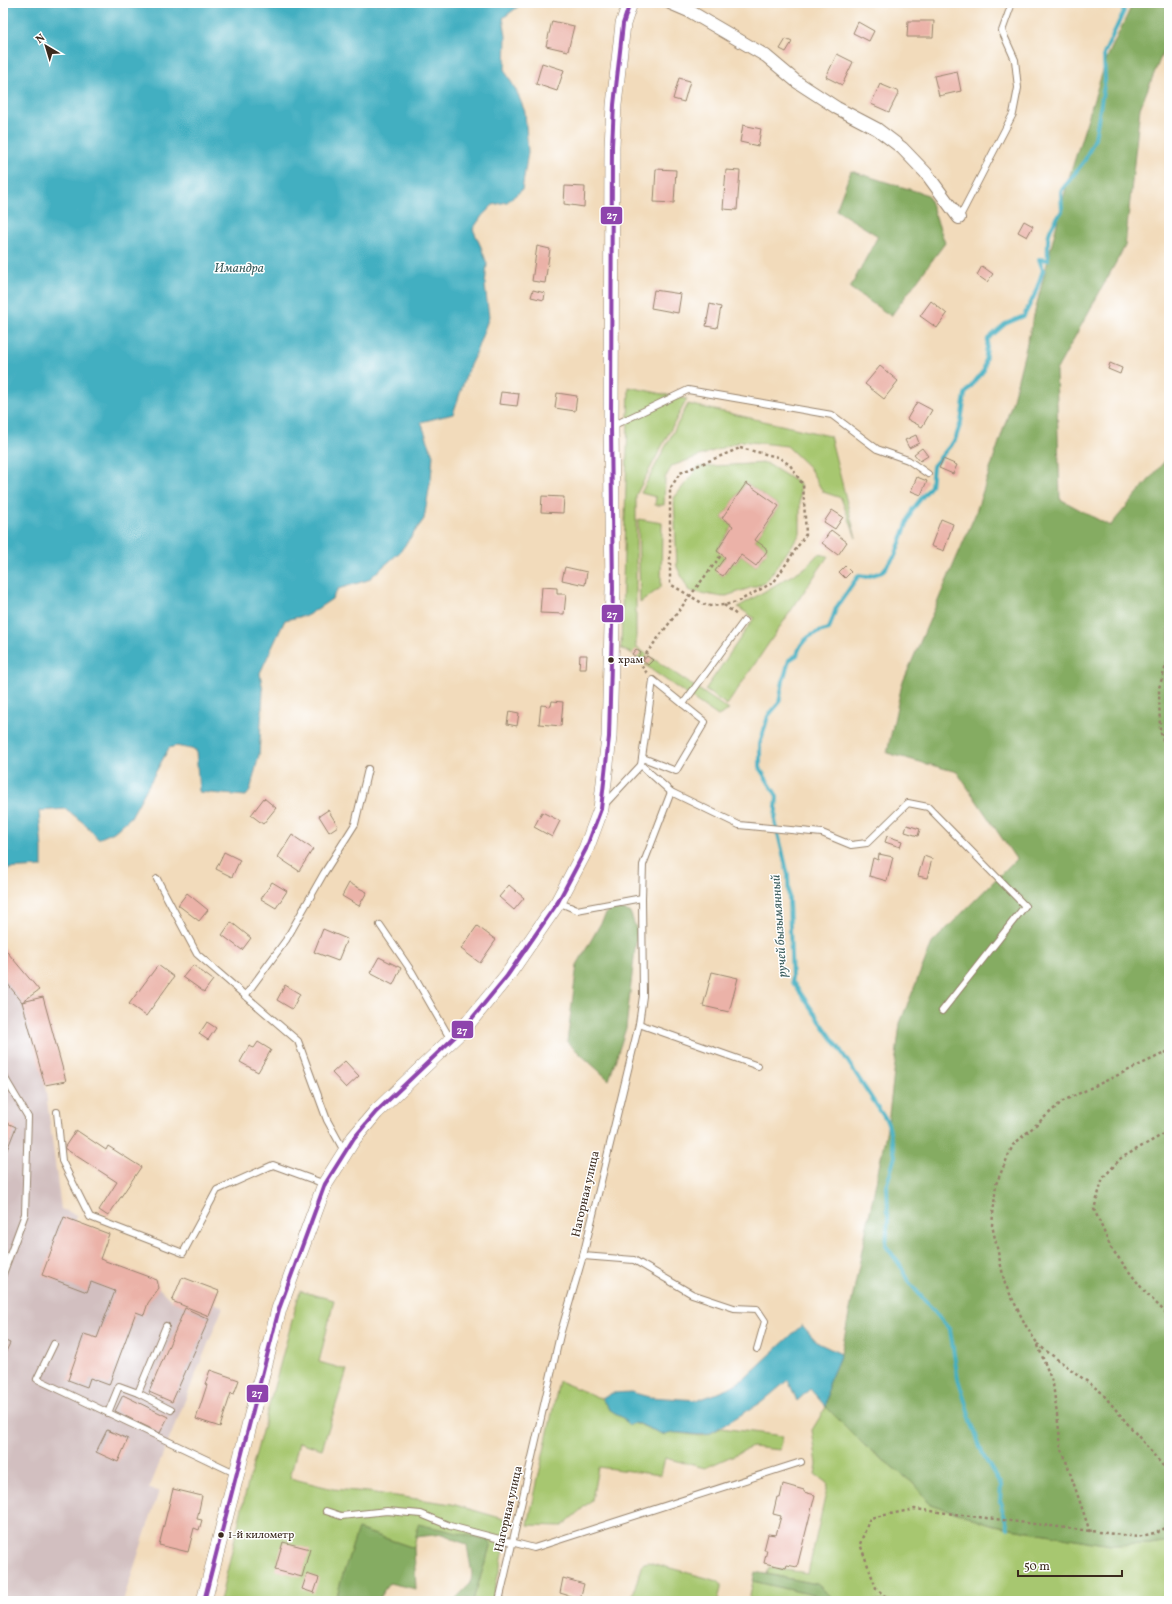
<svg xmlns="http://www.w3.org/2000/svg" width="1172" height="1604" font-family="Vollkorn,serif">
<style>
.industrial{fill:#d2bfc0}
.green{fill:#a7c76f;stroke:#717846;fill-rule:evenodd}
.forest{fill:#85ac62;stroke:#606b40}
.water{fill:#43afc1;stroke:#3f6c70}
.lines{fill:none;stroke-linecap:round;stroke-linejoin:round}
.stream{stroke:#43afc1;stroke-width:4}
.building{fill:#ebb2a8}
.service-casing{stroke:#96826c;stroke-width:8}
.minor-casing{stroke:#96826c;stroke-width:14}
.tertiary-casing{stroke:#96826c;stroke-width:16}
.path{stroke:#96826c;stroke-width:2.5;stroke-dasharray:3 3;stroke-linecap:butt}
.service{stroke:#fff;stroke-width:6}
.minor{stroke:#fff;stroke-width:12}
.tertiary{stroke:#fff;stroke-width:15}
.bus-1-casing{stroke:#fff;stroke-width:7}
.bus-1{stroke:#8e44ad;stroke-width:4}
.bus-dot{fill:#3b2a1e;stroke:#fff;stroke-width:1.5}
.labels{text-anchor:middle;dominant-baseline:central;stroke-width:3;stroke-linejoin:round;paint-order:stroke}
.bus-label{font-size:11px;fill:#3b2a1e;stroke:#fff;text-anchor:start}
.street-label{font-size:12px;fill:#3b2a1e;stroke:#fff}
.water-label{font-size:13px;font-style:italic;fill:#3e5f5f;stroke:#fff}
.line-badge{stroke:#fff;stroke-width:1.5}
.badge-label{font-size:11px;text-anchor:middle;font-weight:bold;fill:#fff}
</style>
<rect width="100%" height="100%" fill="#fff"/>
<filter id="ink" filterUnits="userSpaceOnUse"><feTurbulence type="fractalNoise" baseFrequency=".025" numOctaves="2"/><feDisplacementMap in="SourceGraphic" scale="8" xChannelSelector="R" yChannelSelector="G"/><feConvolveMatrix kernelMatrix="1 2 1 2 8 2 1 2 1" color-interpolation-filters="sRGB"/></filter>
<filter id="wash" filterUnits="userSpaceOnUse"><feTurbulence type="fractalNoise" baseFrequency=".012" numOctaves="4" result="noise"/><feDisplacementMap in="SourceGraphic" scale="16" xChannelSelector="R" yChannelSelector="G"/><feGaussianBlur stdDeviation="0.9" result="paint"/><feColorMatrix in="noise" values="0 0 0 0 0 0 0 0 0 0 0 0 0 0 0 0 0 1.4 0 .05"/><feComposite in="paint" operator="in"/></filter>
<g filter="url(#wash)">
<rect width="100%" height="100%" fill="#f2dbbb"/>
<path class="industrial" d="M3,947L23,1001L43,997L66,1081L45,1085L61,1209L77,1215L75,1222L109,1234L100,1259L157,1280L159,1288L172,1301L182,1277L219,1291L214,1303L223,1307L149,1489L159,1491L123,1601H3Z"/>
<g class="green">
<path d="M629,387L687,399L636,495V647L729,710L718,716L653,671L631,653L621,649Z"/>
<path d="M688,404L830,436L856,538L841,498L823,492L809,467L787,446L741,441L672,466L665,478L664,505H655L656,497L641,493Z"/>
<path d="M766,463L800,484V534L765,583L723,597L689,591L677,567L674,498L698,467ZM746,483L779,506L755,540L765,547L767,551L756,566L741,555L735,564L733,562L723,576L716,571L725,557L717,550L733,526L722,518Z"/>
<path d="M638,519L662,523L661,587L640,603Z"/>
<path d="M818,554L828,556L727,705L705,690L754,618L738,607L806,567Z"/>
<path d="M300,1291L334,1300L319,1362L347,1370L322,1449L299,1442L290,1478L333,1489L368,1492L452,1504L511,1521L492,1601L473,1600L491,1544L418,1525L414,1548L358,1529L335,1601H220L248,1483Z"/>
<path d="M559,1381L602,1399L609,1409L623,1418L665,1435L671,1432L701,1436L709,1434L721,1428L783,1436L780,1450L752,1447L705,1468L665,1458L661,1475L598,1467L592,1500L562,1526L528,1525Z"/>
<path d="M826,1407L864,1445L913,1483L930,1504L994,1525L1110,1545L1150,1544L1169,1541V1601H836L817,1584L767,1574L769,1568L808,1573L828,1484L815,1474L817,1464L812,1430Z"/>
<path d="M648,1562L718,1581L721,1584V1588L718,1601H635L633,1595L641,1567L644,1563Z"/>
<path d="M753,1581L826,1598L825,1601H749Z"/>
</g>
<g class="forest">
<path d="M1133,3H1169V37L1140,108L1125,246L1056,371L1060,499L1110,526L1169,456V1541L1150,1544L1110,1545L994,1525L930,1504L913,1483L864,1445L826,1407L828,1384L841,1354L888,1123L900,1023L932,943L1016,859L957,772L887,753L902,684L975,515L1012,403L1067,184L1107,58Z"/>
<path d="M851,171L928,195L945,243L891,316L850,288L878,236L836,210Z"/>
<path d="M610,907L630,912L637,931L626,1028L609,1080L567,1042L577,965Z"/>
<path d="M418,1524L488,1540L491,1544L473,1600L462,1598L461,1601H453L470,1584L472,1574L467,1545L443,1534L416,1537Z"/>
<path d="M358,1529L414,1548L416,1589L389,1583L377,1601H336L342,1577Z"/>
<path d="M755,1572L817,1584L836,1601H825L826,1598L753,1581Z"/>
</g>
<g class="water">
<path d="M3,3H523L503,18L506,36L505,71L517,92L525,112L528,152L522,190L507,202L493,205L482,216L473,229L481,247L487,264L485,286L489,317L475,355L469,367L453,414L421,422L433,455L431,478L424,519L400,552L368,580L338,589L332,599L308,615L285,620L260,673L263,691L259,755L250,791L246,796L199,792L196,750L176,746L169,748L131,817L114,832L98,839L86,825L66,809L39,811L42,849V867L3,869Z"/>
<path d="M802,1325L818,1343L841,1354L828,1384L826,1407L810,1389L797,1401L788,1380L762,1402L709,1434C694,1437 679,1429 665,1435L634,1422L629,1426L623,1418L609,1409L602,1399L612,1393L631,1392L649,1397L698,1400L721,1392L744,1379Z"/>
</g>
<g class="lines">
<path class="stream" d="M1008,1528L1000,1502L1001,1485L984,1457L974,1430L958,1379L950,1330L908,1281L900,1265L886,1246L888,1218L887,1184L895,1156L888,1123L841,1051L792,981L788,875L775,821L777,796L760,769V744L768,716L779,703L783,681L789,660L797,655C801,638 813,633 829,629L836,608L859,575L866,577L882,572L895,556L912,510L931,486L933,466L955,440L961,422L965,394L984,370L988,339L1005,324L1024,316L1035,294L1043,270L1039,259L1048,260C1047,235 1047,231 1062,211L1061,191L1085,160L1095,138L1105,80L1104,54L1124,11L1120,3"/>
</g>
<g id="blocks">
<g class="building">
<path d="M552,21L574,26L568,51L546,46Z"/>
<path d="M908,21H934L933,37H907Z"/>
<path d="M858,22L874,31L869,41L853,33Z"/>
<path d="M786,39L792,42L786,52L780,49Z"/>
<path d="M837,54L853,62L842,85L826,77Z"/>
<path d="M542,63L564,70L557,91L536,84Z"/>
<path d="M957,71L961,91L939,96L934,76Z"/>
<path d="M679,78L690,81L684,102L673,99Z"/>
<path d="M880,84L899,92L889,112L871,104Z"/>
<path d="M743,125L761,129L758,146L740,142Z"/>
<path d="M656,169L676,170L674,203L654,202Z"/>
<path d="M726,170L740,171L737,210L723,209Z"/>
<path d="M565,186L585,187L584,207L564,204Z"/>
<path d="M1024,221L1033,226L1027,237L1018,232Z"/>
<path d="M537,246L550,249L545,283L532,281Z"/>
<path d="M982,266L993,274L987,282L977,275Z"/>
<path d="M533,290L545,293L544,300L531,297Z"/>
<path d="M654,290L681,294L678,313L651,308Z"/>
<path d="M931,301L947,314L937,328L920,316Z"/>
<path d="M710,304L721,307L717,328L706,326Z"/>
<path d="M1110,363L1122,368L1120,374L1108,369Z"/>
<path d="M880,366L898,381L884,399L865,384Z"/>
<path d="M501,392L519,394L517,406L499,404Z"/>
<path d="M557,393L577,396L575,411L555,408Z"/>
<path d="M917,402L932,410L922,427L907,419Z"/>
<path d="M916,435L919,443L909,448L905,440Z"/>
<path d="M922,448L928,456L920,461L914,454Z"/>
<path d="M943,459L957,465L953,474L939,468Z"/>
<path d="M917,477L927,481L921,495L911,491Z"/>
<path d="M746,483L779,506L755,540L765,547L767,551L756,566L741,555L735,564L733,562L723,576L715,571L725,557L717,551L733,526L722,518Z"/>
<path d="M542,496L564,497L563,513L541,512Z"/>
<path d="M832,510L843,517L835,529L824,522Z"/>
<path d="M941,519L953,524L944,551L931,546Z"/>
<path d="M831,530L847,542L838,555L822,543Z"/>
<path d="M845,566L851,572L845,578L839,572Z"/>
<path d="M565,567L587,572L585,585L562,580Z"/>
<path d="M542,587L557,588V594H566L564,614L540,613Z"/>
<path d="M636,649L641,653L637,658L632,654Z"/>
<path d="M580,655H587L586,669H579Z"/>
<path d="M647,656L653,660L648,665L643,661Z"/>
<path d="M552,701L563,702L561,726L539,724L541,705L551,706Z"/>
<path d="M509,711L519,713L517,726L507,724Z"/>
<path d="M264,798L276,808L263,824L251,815Z"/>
<path d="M328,810L338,826L329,832L319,816Z"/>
<path d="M542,812L560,821L552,837L534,827Z"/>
<path d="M907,825L920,829L918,836L905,832Z"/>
<path d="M292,835L313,849L299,871L278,857Z"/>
<path d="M887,836L902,841L900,847L885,842Z"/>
<path d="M224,852L240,860L232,877L216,869Z"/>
<path d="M879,854L893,857L887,881L869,876L873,858L878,860Z"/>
<path d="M924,856L932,859L927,878L918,876Z"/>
<path d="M272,882L287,891L276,908L261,899Z"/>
<path d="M349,883L367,892L359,906L342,896Z"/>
<path d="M509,885L524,898L514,910L499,897Z"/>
<path d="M187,893L208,910L199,921L178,905Z"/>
<path d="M231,922L251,938L242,950L222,935Z"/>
<path d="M477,926L496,940L480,963L461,949Z"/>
<path d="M323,929L347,939L338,961L314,952Z"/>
<path d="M3,947L39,990L22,1002L3,978Z"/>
<path d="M379,957L401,968L393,985L370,973Z"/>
<path d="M158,965L174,977L146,1016L129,1004Z"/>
<path d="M193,965L213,980L204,992L183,977Z"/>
<path d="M712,972L738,978L729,1012L703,1006Z"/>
<path d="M285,985L300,994L292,1009L277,1000Z"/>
<path d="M43,997L66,1081L45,1085L22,1002Z"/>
<path d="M207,1022L216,1028L208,1040L199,1034Z"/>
<path d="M258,1042L271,1050L258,1072L240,1062L249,1046L254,1048Z"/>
<path d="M345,1061L359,1076L346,1088L332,1073Z"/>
<path d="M3,1121L16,1127L3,1160Z"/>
<path d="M76,1130L106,1150L108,1146L141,1167L108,1216L99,1210L117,1182L64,1148Z"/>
<path d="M64,1217L109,1234L100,1259L157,1280L159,1288L148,1303L144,1315L136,1312L109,1385L90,1378L87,1387L68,1380L84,1334L97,1338L115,1291L91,1282L87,1292L42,1275Z"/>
<path d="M182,1277L219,1291L209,1316L172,1301Z"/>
<path d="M185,1308L209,1319L172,1402L149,1392Z"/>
<path d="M3,1340L10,1343L3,1358Z"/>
<path d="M210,1370L239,1380L234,1394L231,1393L220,1427L196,1419L207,1385L205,1384Z"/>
<path d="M123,1395L168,1417L160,1433L115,1411Z"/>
<path d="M107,1430L128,1439L118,1462L96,1452Z"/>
<path d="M783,1484L804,1490V1492L815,1495L797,1567L787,1565L786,1568L764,1563L767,1550H764L768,1534L776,1535L781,1516L773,1514L777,1497L780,1498Z"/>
<path d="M173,1489L202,1496L197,1519L202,1520L199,1530L194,1528L188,1552L159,1545Z"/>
<path d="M283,1542L310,1549L302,1577L275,1570Z"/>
<path d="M307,1574L319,1578L314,1593L302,1589Z"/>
<path d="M563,1578L584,1584L580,1599L560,1593Z"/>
</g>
</g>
</g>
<g filter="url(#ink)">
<use href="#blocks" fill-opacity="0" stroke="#96826c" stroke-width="1"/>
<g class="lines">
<g class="service-casing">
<g id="service">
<path d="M959,218L1013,114L1018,88L1015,60L1002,31L1012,3"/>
<path d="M612,426L688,390L832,415L877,449L908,460L928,474"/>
<path d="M683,704L744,621"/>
<path d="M641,765L671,792L739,825L822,833L851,845L867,843L908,803L928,807L1025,906L942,1011"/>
<path d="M604,805L641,765L653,680L705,722L676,771L643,758"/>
<path d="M157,879L197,954L298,1041L327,1120L344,1151"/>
<path d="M558,902L577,910L642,898"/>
<path d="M380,925L412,972L451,1040"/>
<path d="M245,996L286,940L324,873L355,824L368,769"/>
<path d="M639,1024L758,1066"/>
<path d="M3,1075L28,1117L25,1214L3,1274"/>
<path d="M57,1112L62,1161L90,1217L183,1253L217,1190L273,1165L325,1184"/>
<path d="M583,1256L634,1260L692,1294L734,1308L757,1309L765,1321L757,1349"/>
<path d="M54,1344L37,1379L237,1474"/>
<path d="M138,1393L166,1326"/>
<path d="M108,1413L119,1386L138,1393L171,1410"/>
<path d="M326,1511L341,1516L387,1511L421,1514L450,1526L534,1548L801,1462"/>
<path d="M499,1601L560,1335L583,1256L639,1024L643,996L642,898L643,865L671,792"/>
</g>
</g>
<g class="minor-casing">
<path id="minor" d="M670,3L691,12L766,56L797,82L837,108L877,129L902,148L926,173L959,218"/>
</g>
<g class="tertiary-casing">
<path id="tertiary" d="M204,1601L279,1309L325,1184L354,1138L376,1112L464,1028L507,976L558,902L586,849L601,809L609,737L613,589L611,427L612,146L614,105L623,24L630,3"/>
</g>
<g class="path">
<path d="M740,448L778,457L790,465L803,485L806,534L774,582L737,602L724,605L707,606L670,584V489L680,473Z"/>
<path d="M724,605L737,615"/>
<path d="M1169,656L1159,688L1160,730L1169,760"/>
<path d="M647,673L639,663L722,554"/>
<path d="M1169,1131L1121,1158L1103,1178L1094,1209L1111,1248L1144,1291L1169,1316"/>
<path d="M1037,1344L1101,1392L1169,1473"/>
<path d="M1090,1532L1061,1446L1053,1384L1037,1343L1027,1328L1005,1284L992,1225L996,1184L1013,1145L1063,1101L1169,1051"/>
<path d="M890,1601L876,1588L860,1544L870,1518L915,1509L1138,1537L1158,1532L1169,1526"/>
</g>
<use href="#service" class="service"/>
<use href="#minor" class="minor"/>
<use href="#tertiary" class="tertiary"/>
<g class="bus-1-casing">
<path id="bus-1" d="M204,1601L279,1309L325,1184L354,1138L376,1112L464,1028L507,976L558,902L586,849L601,809L609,737L613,589L611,427L612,146L614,105L623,24L630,3"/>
</g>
<use href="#bus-1" class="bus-1"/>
</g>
</g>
<g class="bus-dot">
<circle cx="611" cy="660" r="3.5"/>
<circle cx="221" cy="1535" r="3.5"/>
</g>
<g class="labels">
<g class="bus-label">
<text x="618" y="660">храм</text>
<text x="228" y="1535">1-й километр</text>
</g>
<g class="street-label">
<text transform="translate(586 1194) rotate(-77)">Нагорная улица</text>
<text transform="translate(509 1509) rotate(-77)">Нагорная улица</text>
</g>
<g class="water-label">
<text x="239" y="269">Имандра</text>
<text transform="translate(780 926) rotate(-94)">ручей бызымянный</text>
</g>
</g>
<g class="line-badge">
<rect x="600" y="206" width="23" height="19" rx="4" fill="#8e44ad"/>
<rect x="601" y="604" width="23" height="19" rx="4" fill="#8e44ad"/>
<rect x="451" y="1020" width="23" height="19" rx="4" fill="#8e44ad"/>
<rect x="246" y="1384" width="23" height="19" rx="4" fill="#8e44ad"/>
</g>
<g class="badge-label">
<text x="612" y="219">27</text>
<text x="612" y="618">27</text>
<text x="462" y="1034">27</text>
<text x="257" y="1397">27</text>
</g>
<rect width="1172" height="1604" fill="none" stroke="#fff" stroke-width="16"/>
<g transform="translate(46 46) rotate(322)" stroke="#ffffff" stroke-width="3" paint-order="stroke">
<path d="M0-3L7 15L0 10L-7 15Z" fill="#3b2a1e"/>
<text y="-6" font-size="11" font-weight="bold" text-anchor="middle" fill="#3b2a1e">N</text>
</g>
<path d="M1018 1570v6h104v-6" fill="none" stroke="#3b2a1e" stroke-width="2"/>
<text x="1024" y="1570" font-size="12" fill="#3b2a1e" stroke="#ffffff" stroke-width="3" paint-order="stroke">50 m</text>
</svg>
